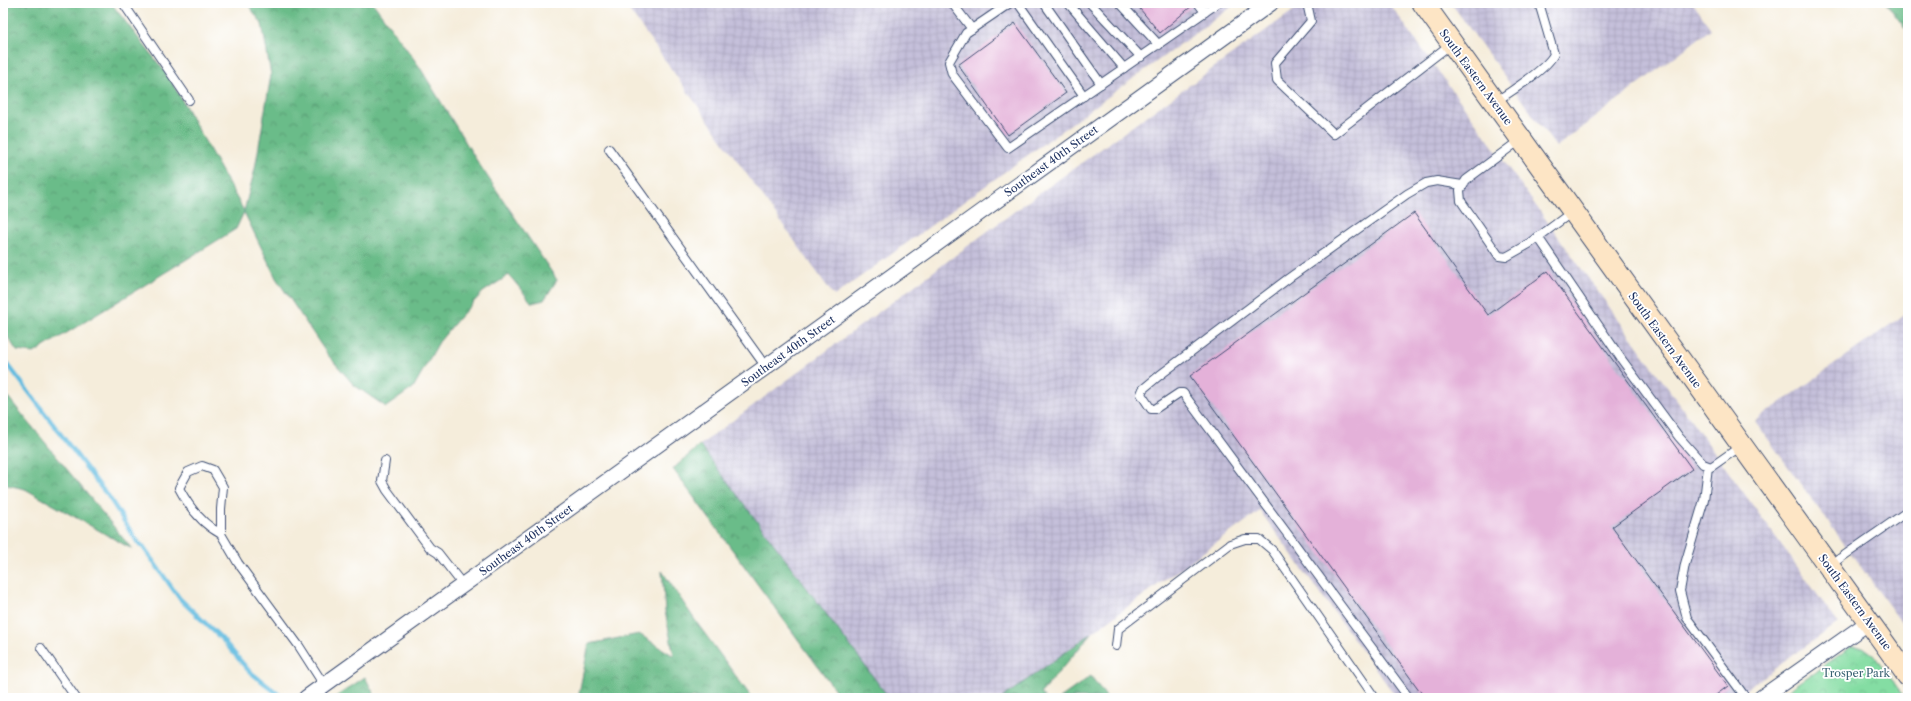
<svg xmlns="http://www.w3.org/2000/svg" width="1911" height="701" font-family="'Libre Caslon Text',serif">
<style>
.industrial{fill:url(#industrial-grid)}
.forest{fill:url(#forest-crowns);stroke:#437674}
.park{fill:url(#park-crowns);stroke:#508680}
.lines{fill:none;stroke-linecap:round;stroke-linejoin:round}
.stream{stroke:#62bce0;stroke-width:4.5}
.building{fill:#e4b1d9}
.lane-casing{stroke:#3c4c71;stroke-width:10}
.street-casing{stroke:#3c4c71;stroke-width:17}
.secondary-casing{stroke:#3c4c71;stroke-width:23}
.lane{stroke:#fff;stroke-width:8}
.street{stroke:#fff;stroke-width:15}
.secondary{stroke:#fde5c5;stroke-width:21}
.labels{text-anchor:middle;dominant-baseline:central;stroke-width:3.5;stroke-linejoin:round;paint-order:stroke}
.street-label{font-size:11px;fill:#1b2f5e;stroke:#fff}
.park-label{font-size:11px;fill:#3a6373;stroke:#fff}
</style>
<defs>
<pattern id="industrial-grid" width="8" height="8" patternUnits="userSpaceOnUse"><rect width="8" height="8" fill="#c5c0da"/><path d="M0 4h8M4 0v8" fill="none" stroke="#a9a5be"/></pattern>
<pattern id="forest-crowns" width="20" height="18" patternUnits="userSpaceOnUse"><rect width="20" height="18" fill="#6bbc89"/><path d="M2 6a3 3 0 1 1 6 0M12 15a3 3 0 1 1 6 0" fill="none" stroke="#579973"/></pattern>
<pattern id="park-crowns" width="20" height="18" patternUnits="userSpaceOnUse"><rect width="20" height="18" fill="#84dda3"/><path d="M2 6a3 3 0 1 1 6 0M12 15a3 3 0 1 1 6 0" fill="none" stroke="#71be8f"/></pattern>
</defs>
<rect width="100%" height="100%" fill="#fff"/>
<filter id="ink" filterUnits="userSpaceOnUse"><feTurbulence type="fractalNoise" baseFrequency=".025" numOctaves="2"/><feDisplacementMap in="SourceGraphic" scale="8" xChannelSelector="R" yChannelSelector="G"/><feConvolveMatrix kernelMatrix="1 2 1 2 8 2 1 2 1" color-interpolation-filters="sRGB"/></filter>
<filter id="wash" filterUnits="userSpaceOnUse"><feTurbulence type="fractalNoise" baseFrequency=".012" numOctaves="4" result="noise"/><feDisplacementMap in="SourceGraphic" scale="16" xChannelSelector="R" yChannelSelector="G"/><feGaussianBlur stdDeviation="0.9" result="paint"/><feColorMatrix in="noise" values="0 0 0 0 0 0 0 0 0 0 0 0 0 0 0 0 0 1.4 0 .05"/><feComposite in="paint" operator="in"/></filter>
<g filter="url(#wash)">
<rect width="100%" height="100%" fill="#f5eddb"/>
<g class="industrial">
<path d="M624,3H1237L834,296Z"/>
<path d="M1304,3H1389L1838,623L1734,698H1397L1260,511L1002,698H889L700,445L1023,205Z"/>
<path d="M1451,3H1693L1711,29L1556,147Z"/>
<path d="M1908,312V632L1755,421Z"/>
</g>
<g class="forest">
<path d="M3,3H111L169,77L244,211L255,169L271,75L262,24L247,3H373L419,66L477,161L557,280L544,300L532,303L509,275L483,292L458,319L439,342L413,388L386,407L354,385L327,354L276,278L244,212L236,229L34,353L17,351L3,330Z"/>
<path d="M1886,3H1908V32Z"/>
<path d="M8,397L132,549L25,489L3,484V399Z"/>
<path d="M700,445L889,698H841L673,469Z"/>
<path d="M662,571L697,623L752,698H664L662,696L659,698H578L589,644L639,634L674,656L665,611Z"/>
<path d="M1092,633L1041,693L1045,698H1002Z"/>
<path d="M1091,676L1107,698H1060Z"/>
<path d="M365,677L376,698H334Z"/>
</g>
<path class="park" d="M1851,647H1863L1874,655L1905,698H1777Z"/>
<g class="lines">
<path class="stream" d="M3,358L103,490L107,494L138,543L143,547L180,599L222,639L249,671L283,698"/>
</g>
<g id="blocks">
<g class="building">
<path d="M1135,3H1193V5L1160,33Z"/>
<path d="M1015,23L1066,93L1008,135L958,65Z"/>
<path d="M1414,213L1488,315L1548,271L1692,469L1612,527L1728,686L1712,698H1425L1190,376Z"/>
</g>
</g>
</g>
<g filter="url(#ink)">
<use href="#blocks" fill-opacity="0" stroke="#3c4c71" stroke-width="1"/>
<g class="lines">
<g class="lane-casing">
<g id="lane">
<path d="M123,3L189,100"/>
<path d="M952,3L972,29"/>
<path d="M1010,3L966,33L949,62L952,74L1008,148L1218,3"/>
<path d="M1018,3L1084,96"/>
<path d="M1044,3L1101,84"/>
<path d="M1068,3L1124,68"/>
<path d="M1090,3L1141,57"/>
<path d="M1120,3L1159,45"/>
<path d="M1198,3L1205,12"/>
<path d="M1307,3L1311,21L1275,63L1277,80L1334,134L1451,44"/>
<path d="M1495,102C1510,92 1547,69 1554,54L1539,3"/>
<path d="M1520,140L1466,180L1460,190L1461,201L1499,256L1506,257L1529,244L1572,212"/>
<path d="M609,149L766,367"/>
<path d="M1538,237L1622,360L1679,437L1703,464L1711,467L1741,446"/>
<path d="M385,461L382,481L387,490L430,548L438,553L463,585"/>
<path d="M1708,467L1704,500L1685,564L1680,591L1687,618L1746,698"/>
<path d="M221,534C202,524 189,507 179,488L188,472L202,466L213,470L223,487L221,509V534L238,563L299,646L324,685"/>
<path d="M1829,566L1908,511"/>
<path d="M1116,646L1118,629L1230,544L1245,539H1259L1272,550L1375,698"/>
<path d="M41,648L76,698"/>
<path d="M1409,698L1183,393H1179L1155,409H1151L1141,394L1143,389L1160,375L1289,278L1407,194L1426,183L1437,181L1462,185"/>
</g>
</g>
<g class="street-casing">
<g id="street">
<path d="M306,698L1271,3"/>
<path d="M1761,698L1869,622"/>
</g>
</g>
<g class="secondary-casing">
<path id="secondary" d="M1423,3L1908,676"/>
</g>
<use href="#lane" class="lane"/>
<use href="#street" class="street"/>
<use href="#secondary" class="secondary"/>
</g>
</g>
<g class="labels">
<g class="street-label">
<text transform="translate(1476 77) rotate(54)">South Eastern Avenue</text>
<text transform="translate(1051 161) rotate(-36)">Southeast 40th Street</text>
<text transform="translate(1665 340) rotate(54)">South Eastern Avenue</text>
<text transform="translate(788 351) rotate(-36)">Southeast 40th Street</text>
<text transform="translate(526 540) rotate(-36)">Southeast 40th Street</text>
<text transform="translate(1855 602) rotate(54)">South Eastern Avenue</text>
</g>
<g class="park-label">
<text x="1856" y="673">Trosper Park</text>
</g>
</g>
<rect width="1911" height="701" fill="none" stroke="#fff" stroke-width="16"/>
</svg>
